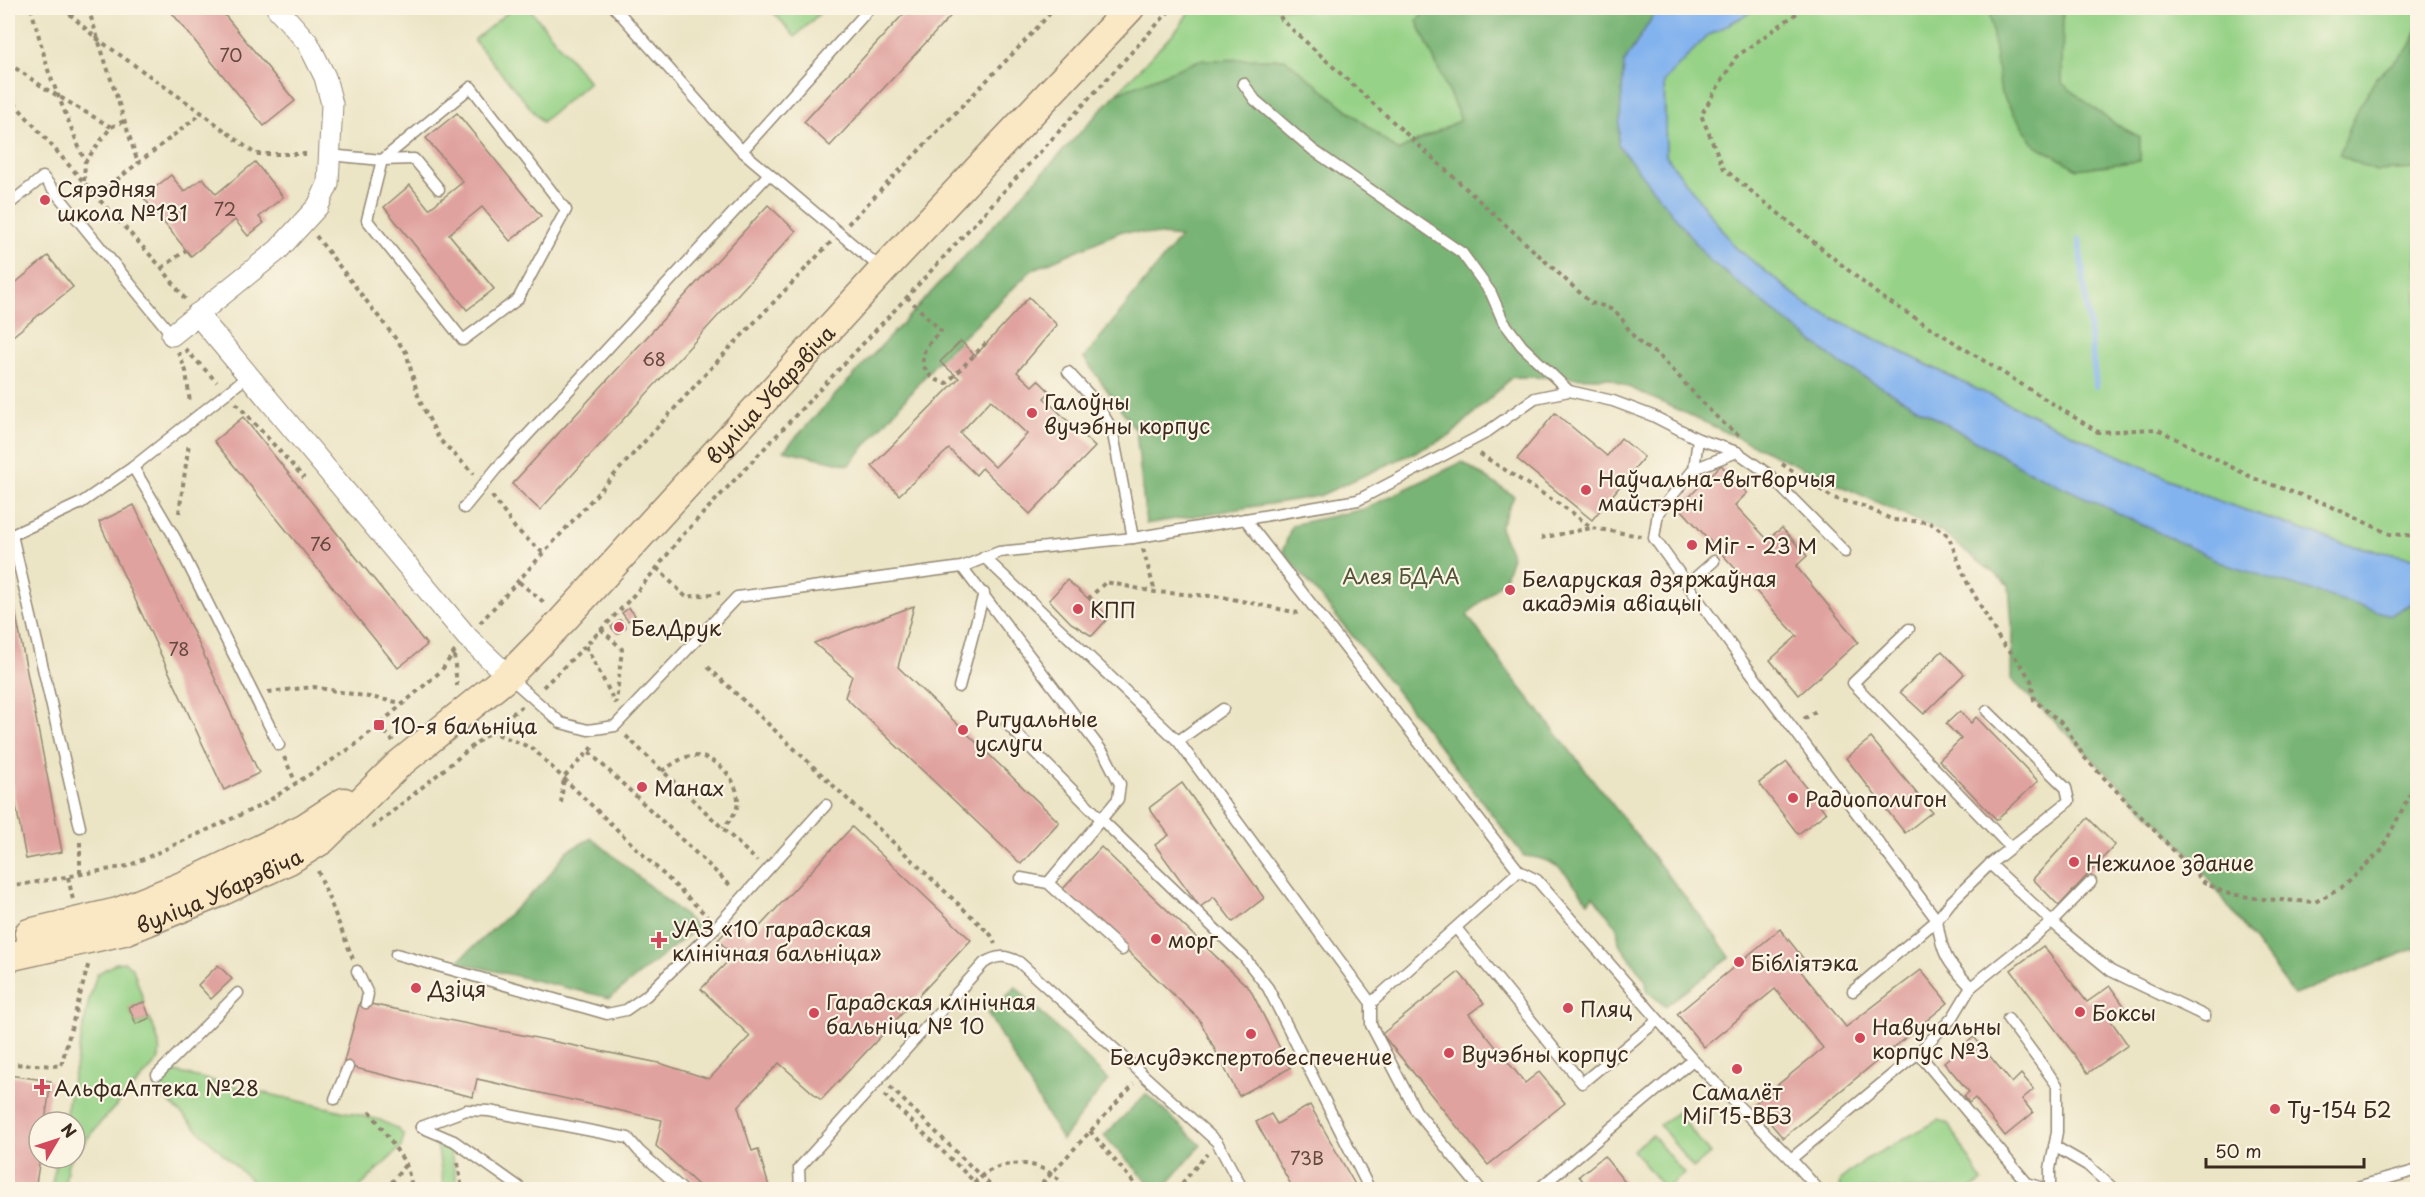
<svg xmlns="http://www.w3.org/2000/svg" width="2425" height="1197" font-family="'Playpen Sans',sans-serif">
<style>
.green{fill:#96d287;stroke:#687e52;stroke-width:1.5}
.forest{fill:#78b474;stroke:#5a6f49;stroke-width:1.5}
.water{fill:#83b3ee;stroke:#5f6e86;stroke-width:1.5}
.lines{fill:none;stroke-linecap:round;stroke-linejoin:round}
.stream{stroke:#83b3ee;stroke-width:6}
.building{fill:#e0a29f;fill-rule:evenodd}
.lane-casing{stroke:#938772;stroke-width:13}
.street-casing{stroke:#938772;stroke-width:23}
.secondary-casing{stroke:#938772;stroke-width:31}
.path{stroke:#938772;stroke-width:4;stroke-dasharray:4.5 4.5;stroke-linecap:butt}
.lane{stroke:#fff;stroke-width:10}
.street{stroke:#fff;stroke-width:21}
.secondary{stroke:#fae7c3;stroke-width:28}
.poi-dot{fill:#d1495b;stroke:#fcf5e5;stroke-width:2}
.labels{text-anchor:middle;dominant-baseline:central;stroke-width:4.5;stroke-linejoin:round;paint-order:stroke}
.number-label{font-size:18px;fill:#64483e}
.poi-label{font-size:21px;fill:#3b2a1e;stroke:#fcf5e5;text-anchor:start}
.street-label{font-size:21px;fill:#3b2a1e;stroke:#fcf5e5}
.park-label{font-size:21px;fill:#525438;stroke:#fcf5e5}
</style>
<rect width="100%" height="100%" fill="#fcf5e5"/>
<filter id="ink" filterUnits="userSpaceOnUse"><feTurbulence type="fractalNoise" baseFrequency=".0167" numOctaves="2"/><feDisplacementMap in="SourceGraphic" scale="12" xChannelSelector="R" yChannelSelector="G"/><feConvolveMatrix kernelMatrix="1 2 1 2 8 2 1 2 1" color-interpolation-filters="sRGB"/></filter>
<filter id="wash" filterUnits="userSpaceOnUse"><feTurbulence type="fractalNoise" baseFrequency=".008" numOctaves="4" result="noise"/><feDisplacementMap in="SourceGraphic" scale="24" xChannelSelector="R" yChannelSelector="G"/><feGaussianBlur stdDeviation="1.35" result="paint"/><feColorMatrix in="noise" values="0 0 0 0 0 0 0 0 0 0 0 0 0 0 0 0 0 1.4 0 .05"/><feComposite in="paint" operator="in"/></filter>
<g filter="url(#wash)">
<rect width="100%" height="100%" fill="#ebe4c5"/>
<g class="green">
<path d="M513,8H529L589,82L542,122L474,40Z"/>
<path d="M770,8H825L795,37Z"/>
<path d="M1191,8H1429L1417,21L1461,120L1398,151L1285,59L1200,60L1117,93L1180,26Z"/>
<path d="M1758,8H2417V559L2344,544L2210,498L1974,388L1809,306L1735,247L1666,156L1664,81L1706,37Z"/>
<path d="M125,962L133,969L144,1002L129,1008L136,1024L150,1018C155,1032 163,1047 158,1061L99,1124L75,1154V1122H64L89,1000L97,974L116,963Z"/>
<path d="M171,1071L380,1120L398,1129L404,1136L401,1147L358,1189H260L161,1094L158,1081Z"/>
<path d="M1677,1112L1710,1154L1693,1168L1660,1125Z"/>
<path d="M1939,1120L1949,1124L1982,1181L1971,1189H1839L1840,1180L1865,1160Z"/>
<path d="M1652,1135L1684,1174L1665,1189L1633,1150Z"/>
<path d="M437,1143L451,1153L458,1189H444Z"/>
<path d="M57,1158H72L68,1163L64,1189H51Z"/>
</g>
<g class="forest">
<path d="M1429,8H1658L1624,63L1709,260L1841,364L2025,469L2390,615L2417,600V948L2294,995L2190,854L2011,679L2012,625L2009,585L1941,532L1609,378L1512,377L1450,436L1319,496L1146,524L1136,430L1084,358L1180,237L1122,231L1032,270L936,363L849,465L784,450L1117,93L1200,60L1285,59L1398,151L1461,120L1417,21Z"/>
<path d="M1989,8H2063L2062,83L2113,123L2140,137V161L2077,169L2034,144L2001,94Z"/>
<path d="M2417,30V169L2376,171L2339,155L2356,112L2377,77L2410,47Z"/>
<path d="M1462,462L1514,496L1500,528L1512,557L1504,580L1467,615L1512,677L1708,926L1730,957L1665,1006L1647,991L1646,981L1619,943L1617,927L1593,896L1588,902C1567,875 1561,859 1524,856L1385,676L1283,551L1292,525L1364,509Z"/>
<path d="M592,838L698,927L610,998L457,962L543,883L567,851Z"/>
<path d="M1016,987L1108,1080L1062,1140L988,1014Z"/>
<path d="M1146,1094L1201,1145L1163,1189H1155L1104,1136Z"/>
</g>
<path class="water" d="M1658,8H1758L1706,37L1664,81L1666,156L1735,247L1809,306L1974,388L2210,498L2344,544L2417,559V600L2390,615L2227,565L2025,469L1841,364L1709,260L1618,145L1624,63Z"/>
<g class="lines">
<path class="stream" d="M2079,240L2096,386"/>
</g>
<g id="blocks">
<g class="building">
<path d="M168,8H219L295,101L264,126Z"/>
<path d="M909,8H958L830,146L804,122Z"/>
<path d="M457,113L541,216L510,241L482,207L449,234L494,289L467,310L384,207L410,185L429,209L463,182L426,138Z"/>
<path d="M255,162L283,197L259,217L264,223L248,236L235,220L191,256L143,197L171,175L184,192L203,178L216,194Z"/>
<path d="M768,205L796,231L540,510L512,484Z"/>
<path d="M48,256L73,287L8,340V289Z"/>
<path d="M1029,297L1057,325L1017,372L1032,386L1038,380L1050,392L1044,398L1095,447L1030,514L982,468L976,475L949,449L899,495L872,466L959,378L940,362L961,341L975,356ZM991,400L1027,434L995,467L960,433Z"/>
<path d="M1555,413L1607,456L1621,438L1644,457L1592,520L1517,459Z"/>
<path d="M243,417L427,645L398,668L214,441Z"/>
<path d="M1721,465L1747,493L1735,505L1767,539L1782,528L1807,556L1796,566L1858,642L1799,695L1770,660L1797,636L1679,507Z"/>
<path d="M134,505L259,773L224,790L99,522Z"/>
<path d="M8,574L62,852L26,859L8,763Z"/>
<path d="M1067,580L1109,617L1092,636L1071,623L1049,600Z"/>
<path d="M914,606L898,667L1059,822L1021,864L845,697L852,676L814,643Z"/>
<path d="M629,608L635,615L628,621L622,613Z"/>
<path d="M620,620L626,627L618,634L611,627Z"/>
<path d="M1942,651L1964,674L1924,714L1900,692Z"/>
<path d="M1960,711L1971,723L1976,717L2038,781L1997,820L1939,760L1961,739L1946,724Z"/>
<path d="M1871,738L1932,812L1905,833L1846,758Z"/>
<path d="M1787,762L1826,813L1798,834L1759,783Z"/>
<path d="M1182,783L1264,898L1233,922L1214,897L1200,907L1155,845L1169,835L1149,808Z"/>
<path d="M2088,818L2115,845L2059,906L2033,879Z"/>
<path d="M852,827L971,940L821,1100L779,1063L738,1107L752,1151L758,1149L770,1190H699L698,1185L656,1146L662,1120L477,1079L473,1097L343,1065L360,1002L659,1063L709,1079L750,1036L701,989L733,956L718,940L733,924L749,938Z"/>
<path d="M1101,847L1250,989L1290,1068L1239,1096L1199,1019L1063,889Z"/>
<path d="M1780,929L1807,963L1799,969L1846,1027L1921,970L1948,1003L1783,1138L1754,1104L1823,1048L1775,989L1704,1047L1677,1014Z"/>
<path d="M2043,946L2087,1002L2110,986L2125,1007L2109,1018L2128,1045L2088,1073L2011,970Z"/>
<path d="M218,965L232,979L211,999L198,985Z"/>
<path d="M1459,972L1484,1003L1469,1014L1525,1083L1539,1072L1565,1103L1488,1165L1382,1034Z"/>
<path d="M144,1002L150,1018L136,1024L129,1007Z"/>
<path d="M1974,1037L2012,1083L2021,1074L2034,1089L2022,1099L2033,1113L2005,1136L1975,1098L1969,1103L1964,1096L1969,1092L1944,1062Z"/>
<path d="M8,1075L51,1081L45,1122H39L40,1158L35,1190H8Z"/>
<path d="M1310,1105L1358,1190H1294L1256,1122L1271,1114L1277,1124Z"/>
<path d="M1604,1156L1631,1190H1590L1579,1176Z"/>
</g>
</g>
</g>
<g filter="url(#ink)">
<use href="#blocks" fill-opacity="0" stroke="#938772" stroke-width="1.5"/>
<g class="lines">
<g class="lane-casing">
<g id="lane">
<path d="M615,8L742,151L883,270"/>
<path d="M1243,83L1255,100L1313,150L1462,253L1491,293L1503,321L1522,346L1569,391"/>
<path d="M471,87L566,210L518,299L463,340L367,220L382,160Z"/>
<path d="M742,151L870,8"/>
<path d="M329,155L382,160L414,159L439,189"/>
<path d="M8,205L43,177L172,335"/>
<path d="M1068,372L1094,400L1112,429L1133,538"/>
<path d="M1698,439L1694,469L1658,513L1654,538L1743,662L1937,920C1942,955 1947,962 1971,987L1953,1017L1918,1053L1791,1159"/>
<path d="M133,467L175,538L279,745"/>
<path d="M1694,469L1737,452"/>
<path d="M464,508L496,469L769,174"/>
<path d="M1245,519L1519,871L1537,880L1693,1060L1791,1159L1819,1190"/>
<path d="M8,535H12L81,503L133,467L248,376"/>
<path d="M12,535L80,827"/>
<path d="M984,557L1178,741L1371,1003V1025L1416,1111L1481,1190"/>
<path d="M962,567L1105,755L1120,784L1118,799L1048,883"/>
<path d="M1688,584L1714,561"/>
<path d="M1909,629L1853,683L2010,847"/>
<path d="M509,677L561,723L588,730L615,726L737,597L962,567L999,552L1133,538L1358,500L1484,434L1535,398L1569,391L1613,401L1653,416L1698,439L1737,452L1767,473L1845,552"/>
<path d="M959,687L984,593"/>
<path d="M1007,724L1102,820L1244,957L1268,988L1370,1190"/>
<path d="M1178,741L1223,709"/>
<path d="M1990,864L2060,929L2111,971L2205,1016"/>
<path d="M1021,878L1048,883L1122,950"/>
<path d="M1456,928L1582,1083L1658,1020"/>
<path d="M396,954L607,1014L626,1010L646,996L717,926L826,805"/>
<path d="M357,971L368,994L366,1003"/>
<path d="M1971,987L2052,922L2091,882"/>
<path d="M1853,991L1937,920L1951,902L1990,864L2069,801L2066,788L1987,711"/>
<path d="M1371,1003L1519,871"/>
<path d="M2008,1019L2057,1085V1132L2050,1169V1189"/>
<path d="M1918,1053L2027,1183L2050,1190"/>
<path d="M157,1075L238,993"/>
<path d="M335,1099L348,1067"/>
<path d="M421,1127L466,1110L489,1111L628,1138L639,1151L683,1190"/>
<path d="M421,1127L454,1141L519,1187"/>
<path d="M2054,1146L2087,1165L2115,1190"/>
<path d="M800,1190L799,1168L984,963C997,955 1005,955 1019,962L1217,1142L1243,1190"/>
<path d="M1537,1190L1693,1060"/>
<path d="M2346,1190L2418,1170"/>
</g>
</g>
<g class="street-casing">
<g id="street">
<path d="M197,314L467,637L508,676"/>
<path d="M172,335L278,250L318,206L328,184L332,104L325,77L308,43L277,8"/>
</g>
</g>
<g class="secondary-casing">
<g id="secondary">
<path d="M29,933L118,912L187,884L304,828L344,802"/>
<path id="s1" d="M8,957L124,931L216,894L289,860L322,840L398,765L508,676L562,621L883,270L1130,8"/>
</g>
</g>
<g class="path">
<path d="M31,8L49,73L85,162"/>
<path d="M63,8L96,38L202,113L255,154H310"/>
<path d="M88,8L138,163"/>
<path d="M1276,8L1282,20L1591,303C1627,310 1618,321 1639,342C1646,349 1656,352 1662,359C1688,384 1708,414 1739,435"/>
<path d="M1804,8L1736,57L1701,115L1724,169L1880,296L2098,432L2157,429L2253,478L2326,504L2390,534L2418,536"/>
<path d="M8,63L46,89L111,127"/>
<path d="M8,96L96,196"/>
<path d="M84,181L85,162L111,127L124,121"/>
<path d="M848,224L1024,42L1055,8"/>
<path d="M316,236L406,352L419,399L439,439L474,474"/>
<path d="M162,268L186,250"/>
<path d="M907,297L941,331C937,335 931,339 928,345C915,362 928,381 947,383L986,343"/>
<path d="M185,299L162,268L96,196L202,113"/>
<path d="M185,349L217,382"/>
<path d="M178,352L186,371L190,403"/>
<path d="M236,403L304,478"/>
<path d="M1480,454L1570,511L1592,528L1641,536"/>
<path d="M1782,464L1833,498L1863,506L1893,520L1929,522L1948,535L1967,582L2001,642L2013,654L2031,680L2034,700L2065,726L2084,757L2204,882L2225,893L2261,899L2315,902L2340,889L2381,851L2418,779"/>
<path d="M492,496L515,528L542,552"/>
<path d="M179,513L189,443"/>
<path d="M1541,538L1591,528"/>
<path d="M1143,549L1155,592"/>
<path d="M657,568L686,597L720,593"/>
<path d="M519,582L546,604"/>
<path d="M1088,599L1106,582L1155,592L1223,597L1298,613"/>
<path d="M480,623L712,367L831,242"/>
<path d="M601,629L622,649L616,703"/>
<path d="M586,646C595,666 607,684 615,704"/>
<path d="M454,655L457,686"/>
<path d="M708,667L991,935L995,944"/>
<path d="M543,687C591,641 640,593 679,539L907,297L1172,8"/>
<path d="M268,692L314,687L402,703"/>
<path d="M1804,719L1816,711"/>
<path d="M379,725L393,741"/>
<path d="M489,731L532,748L707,916"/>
<path d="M626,736L757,861"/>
<path d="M589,752L732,887"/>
<path d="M284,757L296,783"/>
<path d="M662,771C670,766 682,757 691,756C714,754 737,777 738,800C738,812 730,820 723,828"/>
<path d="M561,803L564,777L594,746"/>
<path d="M372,828L522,706"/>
<path d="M80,842V874"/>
<path d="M318,871L353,959"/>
<path d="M68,877L73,900"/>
<path d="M8,887L128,866L262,805L354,746L441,671L455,651"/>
<path d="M8,1064L61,1066L89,962"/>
<path d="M890,1087L995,1190"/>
<path d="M884,1095L983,1190"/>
<path d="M370,1111L406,1164L413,1190"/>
<path d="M1090,1131L1140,1190"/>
<path d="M458,1163L462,1190"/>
<path d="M386,1190L405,1165"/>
<path d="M968,1190C986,1164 1023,1155 1050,1173C1057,1177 1062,1184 1067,1190"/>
<path d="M1036,1190L1134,1084"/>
<path d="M1176,1190L1207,1154"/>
</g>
<use href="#lane" class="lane"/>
<use href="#street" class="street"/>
<use href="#secondary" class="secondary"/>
</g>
</g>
<g class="poi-dot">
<circle cx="45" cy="200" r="6"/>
<circle cx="1032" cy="413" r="6"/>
<circle cx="1586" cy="490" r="6"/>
<circle cx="1692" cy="545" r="6"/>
<circle cx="1510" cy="590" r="6"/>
<circle cx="1078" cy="609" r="6"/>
<circle cx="619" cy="627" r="6"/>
<rect x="373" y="719" width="12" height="12" rx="3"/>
<circle cx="963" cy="730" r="6"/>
<circle cx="642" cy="787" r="6"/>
<circle cx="1793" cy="798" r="6"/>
<circle cx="2074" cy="862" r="6"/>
<circle cx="1156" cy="939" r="6"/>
<path d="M656 931h6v6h6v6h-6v6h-6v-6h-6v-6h6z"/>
<circle cx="1739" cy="962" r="6"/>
<circle cx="416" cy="988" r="6"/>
<circle cx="1568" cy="1008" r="6"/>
<circle cx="2080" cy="1012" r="6"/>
<circle cx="814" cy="1013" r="6"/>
<circle cx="1251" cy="1034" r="6"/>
<circle cx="1860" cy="1038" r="6"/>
<circle cx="1449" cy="1053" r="6"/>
<circle cx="1737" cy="1069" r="6"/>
<path d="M39 1078h6v6h6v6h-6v6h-6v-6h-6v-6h6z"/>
<circle cx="2275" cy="1109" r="6"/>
</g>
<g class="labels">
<g class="number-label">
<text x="231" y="54">70</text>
<text x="225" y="208">72</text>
<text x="654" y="358">68</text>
<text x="321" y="543">76</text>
<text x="179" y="648">78</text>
<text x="1307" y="1157">73В</text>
</g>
<g class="poi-label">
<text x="57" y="188">Сярэдняя<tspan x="57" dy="24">школа №131</tspan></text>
<text x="1044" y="401">Галоўны<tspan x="1044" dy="24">вучэбны корпус</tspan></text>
<text x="1598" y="478">Наўчальна-вытворчыя<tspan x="1598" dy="24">майстэрні</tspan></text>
<text x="1704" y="545">Міг - 23 М</text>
<text x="1522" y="578">Беларуская дзяржаўная<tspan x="1522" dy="24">акадэмія авіацыі</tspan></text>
<text x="1090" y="609">КПП</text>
<text x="631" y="627">БелДрук</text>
<text x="975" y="718">Ритуальные<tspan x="975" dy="24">услуги</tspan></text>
<text x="391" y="725">10-я бальніца</text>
<text x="654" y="787">Манах</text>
<text x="1805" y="798">Радиополигон</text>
<text x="2086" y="862">Нежилое здание</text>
<text x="672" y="928">УАЗ «10 гарадская<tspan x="672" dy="24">клінічная бальніца»</tspan></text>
<text x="1168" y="939">морг</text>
<text x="1751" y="962">Бібліятэка</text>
<text x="428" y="988">Дзіця</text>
<text x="826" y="1001">Гарадская клінічная<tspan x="826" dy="24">бальніца № 10</tspan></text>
<text x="1580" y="1008">Пляц</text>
<text x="2092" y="1012">Боксы</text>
<text x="1872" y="1026">Навучальны<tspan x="1872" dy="24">корпус №3</tspan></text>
<text x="1461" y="1053">Вучэбны корпус</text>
<text x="1251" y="1056" text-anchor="middle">Белсудэкспертобеспечение</text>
<text x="54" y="1087">АльфаАптека №28</text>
<text x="1737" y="1091" text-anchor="middle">Самалёт<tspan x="1737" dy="24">МіГ15-ВБЗ</tspan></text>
<text x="2287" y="1109">Ту-154 Б2</text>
</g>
<g class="street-label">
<text stroke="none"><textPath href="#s1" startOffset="970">вуліца Убарэвіча</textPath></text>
<text stroke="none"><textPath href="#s1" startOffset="222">вуліца Убарэвіча</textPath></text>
</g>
<g class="park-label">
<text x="1401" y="575">Алея БДАА</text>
</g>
</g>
<rect width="2425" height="1197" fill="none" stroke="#fcf5e5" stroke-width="30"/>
<g transform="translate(57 1140) rotate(51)"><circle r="28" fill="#fcf5e5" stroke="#afa495" stroke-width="1.5"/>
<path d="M0-4.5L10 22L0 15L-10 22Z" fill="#d1495b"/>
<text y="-9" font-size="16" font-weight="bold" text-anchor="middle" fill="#3b2a1e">N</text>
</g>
<path d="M2206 1158v9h158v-9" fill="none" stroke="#3b2a1e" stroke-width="3"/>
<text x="2215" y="1158" font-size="18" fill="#3b2a1e" stroke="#fcf5e5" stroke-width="4.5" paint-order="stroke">50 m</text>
</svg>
